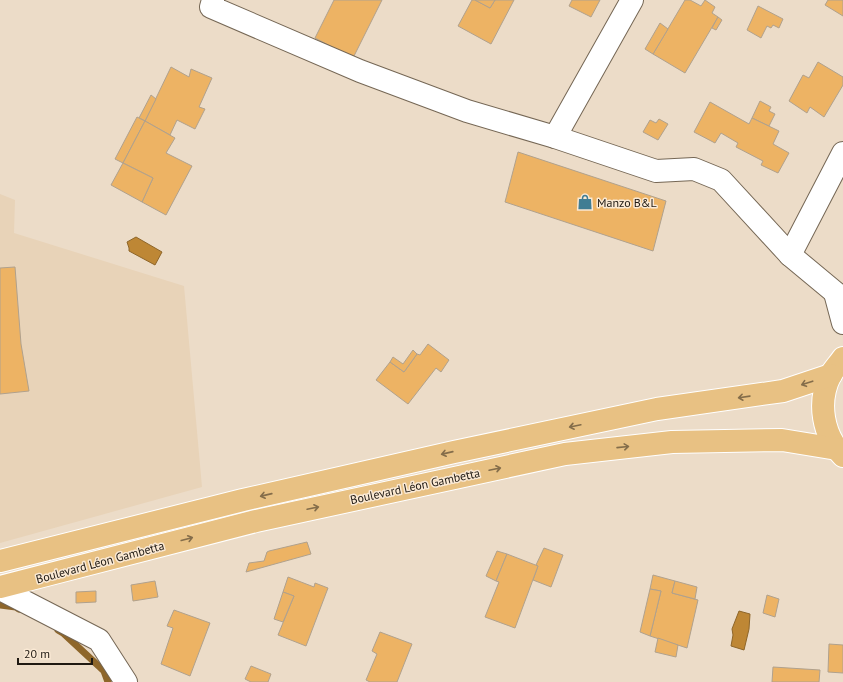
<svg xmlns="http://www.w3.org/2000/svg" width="843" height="682" font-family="'PT Sans',sans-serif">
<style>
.built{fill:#e8d3b8}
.water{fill:#be8735;stroke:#8e662a}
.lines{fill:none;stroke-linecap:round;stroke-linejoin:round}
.stream{stroke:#8e662a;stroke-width:7}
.building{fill:#edb364;stroke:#b0a18d}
.minor-casing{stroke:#756755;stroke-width:24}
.major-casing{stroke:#fff;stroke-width:24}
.minor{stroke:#fff;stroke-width:22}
.major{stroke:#e8c183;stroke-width:22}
.oneway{stroke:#846d4a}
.labels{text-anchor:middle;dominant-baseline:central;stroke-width:3;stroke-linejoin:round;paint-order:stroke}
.poi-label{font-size:12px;fill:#1f1912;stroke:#fae9d4;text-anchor:start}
.street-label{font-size:12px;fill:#1f1912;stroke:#fae9d4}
</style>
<rect width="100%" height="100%" fill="#ecdcc8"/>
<path class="built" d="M0,194L15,200L14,233L184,286L202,487L0,543Z"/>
<g class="water">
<path d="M136,237L162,252L155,265L129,251V248L127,242Z"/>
<path d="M739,611L750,614L749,629L744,650L731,646L733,635L732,629Z"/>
</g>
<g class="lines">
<g class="stream">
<path d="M0,605L16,607L19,609"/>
<path d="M58,630L63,633L104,671L108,682"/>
</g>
</g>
<g class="building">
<path d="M334,0H382L353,58L315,38Z"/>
<path d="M472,0H475L490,8L495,0H514L491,44L458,26Z"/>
<path d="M475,0H495L490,8Z"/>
<path d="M572,0H600L591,17L569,6Z"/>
<path d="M685,0H690L701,6L705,0L715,7L712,13L718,17L685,73L653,54Z"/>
<path d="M828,0H843V16L825,5Z"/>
<path d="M758,6L783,19L779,28L773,25L771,28L767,26L761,38L747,30Z"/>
<path d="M718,17L722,20L716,30L712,28Z"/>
<path d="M660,23L668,29L653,54L645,49Z"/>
<path d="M818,62L843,77V85L824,117L810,107L807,113L789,101L803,75L809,78Z"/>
<path d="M171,67L189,77L191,69L212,78L199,107L205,109L195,129L177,120L170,135L145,121Z"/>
<path d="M151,95L156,99L145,121L139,118Z"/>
<path d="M760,101L771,107L769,111L775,114L769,126L752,118Z"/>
<path d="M710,102L749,124L752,118L779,131L773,144L789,153L778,173L761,165L763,161L736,147L738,143L721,133L715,143L694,132Z"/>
<path d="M137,117L145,121L123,163L115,159Z"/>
<path d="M659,119L668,124L658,140L643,132L650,120L656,123Z"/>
<path d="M145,121L175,138L166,153L192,166L166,215L142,202L153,178L123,163Z"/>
<path d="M518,152L666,201L653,251L505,202Z"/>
<path d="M123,163L153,178L142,202L111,185Z"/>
<path d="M15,267L21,344L29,391L0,394V268Z"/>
<path d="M428,344L449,360L441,372L436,368L408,404L376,380L390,362L404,372L417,354L420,355Z"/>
<path d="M413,350L417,354L404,372L390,362L393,357L403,364Z"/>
<path d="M307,542L311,554L246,572L249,563L264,561L267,552L269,551Z"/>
<path d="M544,548L563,555L551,587L533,580L538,566L536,565Z"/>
<path d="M497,551L507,554L496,581L486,576Z"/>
<path d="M507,554L538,566L515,628L485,617L499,582L496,581Z"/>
<path d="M653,575L675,581L672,593L698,600L687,648L650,636L661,591L650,589Z"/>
<path d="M288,577L314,587L315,583L328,588L306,646L278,635L294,596L283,592Z"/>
<path d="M155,581L158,597L133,601L131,585Z"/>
<path d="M675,581L697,587L695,599L672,593Z"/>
<path d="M650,589L661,591L650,636L640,632Z"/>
<path d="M96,591V602L76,603V592Z"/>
<path d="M283,592L294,596L283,622L274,619Z"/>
<path d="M767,595L779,599L775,617L763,613Z"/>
<path d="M174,610L210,623L190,676L161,664L173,628L167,626Z"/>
<path d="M380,632L412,644L397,682H370L366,680L377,654L372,651Z"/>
<path d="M658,638L678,645L676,657L655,652Z"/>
<path d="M829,644L843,645V673L828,672Z"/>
<path d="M251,666L271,674L268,682H251L245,679Z"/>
<path d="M773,667L820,670L819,682H772Z"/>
</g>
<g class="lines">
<g class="minor-casing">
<g id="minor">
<path d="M213,0L211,7L360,71L467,111L555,137L656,171L694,169L721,180L790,255L843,299"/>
<path d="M555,137L632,0"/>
<path d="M790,255L843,153"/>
<path d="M835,293L843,323"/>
<path d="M0,589L99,640L126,682"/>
</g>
</g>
<g class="major-casing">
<g id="major">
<path d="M843,358C839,364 833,370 830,376C817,403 823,435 843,456"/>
<path d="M0,561L243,500L454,452L657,409L783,391L831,375"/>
<path d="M0,587L256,521L565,454L672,442L782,440L837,449"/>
</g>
</g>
<use href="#minor" class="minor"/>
<use href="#major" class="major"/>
</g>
<defs><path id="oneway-shaft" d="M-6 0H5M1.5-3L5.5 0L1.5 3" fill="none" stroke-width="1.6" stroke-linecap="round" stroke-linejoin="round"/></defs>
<g class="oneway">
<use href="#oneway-shaft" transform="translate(807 383) rotate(162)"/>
<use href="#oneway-shaft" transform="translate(744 397) rotate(172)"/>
<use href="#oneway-shaft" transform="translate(575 426) rotate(168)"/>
<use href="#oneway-shaft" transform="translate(623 447) rotate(-6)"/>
<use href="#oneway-shaft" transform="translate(447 453) rotate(167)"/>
<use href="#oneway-shaft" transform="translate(495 469) rotate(-12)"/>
<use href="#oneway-shaft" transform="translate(266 495) rotate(167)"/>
<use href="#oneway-shaft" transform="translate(313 508) rotate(-12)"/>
<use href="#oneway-shaft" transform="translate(187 539) rotate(-15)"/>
</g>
<defs>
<g id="shop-bare" transform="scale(1.2)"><path d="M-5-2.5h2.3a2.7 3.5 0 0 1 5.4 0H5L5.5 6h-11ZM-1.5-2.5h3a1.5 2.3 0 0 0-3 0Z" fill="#407d93" stroke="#fae9d4" stroke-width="2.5" paint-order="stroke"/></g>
</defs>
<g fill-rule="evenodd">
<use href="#shop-bare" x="585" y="202"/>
</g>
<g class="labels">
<g class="poi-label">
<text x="597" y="202">Manzo B&amp;L</text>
</g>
<g class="street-label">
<text transform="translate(415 486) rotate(-12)">Boulevard Léon Gambetta</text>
<text transform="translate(100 562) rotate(-15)">Boulevard Léon Gambetta</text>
</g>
</g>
<path d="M18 658v6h74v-6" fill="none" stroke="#1f1912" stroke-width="2"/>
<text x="24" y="658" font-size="12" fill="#1f1912" stroke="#fae9d4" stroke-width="3" paint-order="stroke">20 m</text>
</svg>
